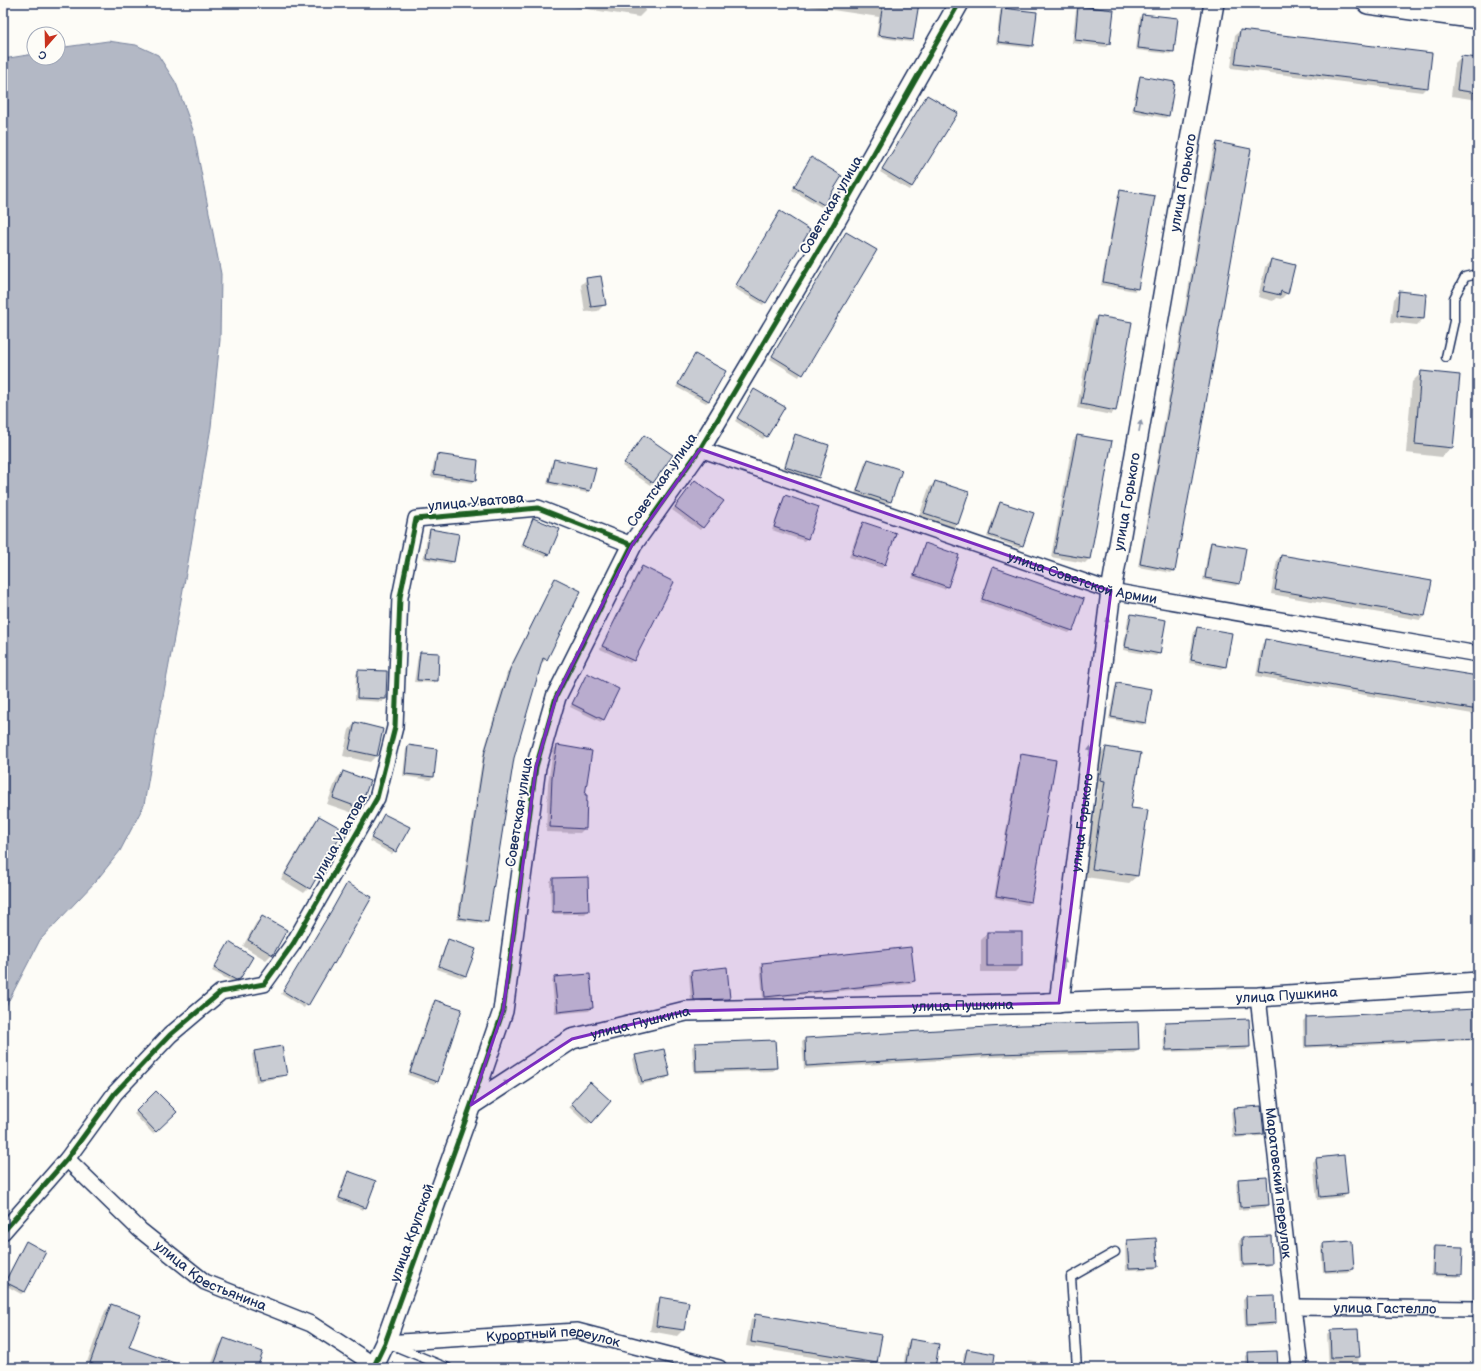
<svg xmlns="http://www.w3.org/2000/svg" width="1481" height="1371" font-family="'Balsamiq Sans',sans-serif">
<style>
.water{fill:#b3b8c5;stroke:#76819c}
.shadow{fill:#0003}
.building{fill:#c9ccd3;stroke:#1b2f5e}
.lines{fill:none;stroke-linecap:round;stroke-linejoin:round}
.service-casing{stroke:#1b2f5e;stroke-width:11}
.minor-casing{stroke:#1b2f5e;stroke-width:18}
.tertiary-casing{stroke:#1b2f5e;stroke-width:22}
.secondary-casing{stroke:#1b2f5e;stroke-width:24}
.service{stroke:#fdfcf7;stroke-width:8}
.minor{stroke:#fdfcf7;stroke-width:15}
.tertiary{stroke:#fdfcf7;stroke-width:19}
.secondary{stroke:#fdfcf7;stroke-width:21}
.cycleway-casing{stroke:#fdfcf7;stroke-width:8}
.cycleway{stroke:#1b5e20;stroke-width:5}
.oneway{fill:#8c96aa}
.marked{fill:#7b2cbf;fill-opacity:0.2;stroke:#7b2cbf;stroke-width:3;stroke-linejoin:round}
.labels{text-anchor:middle;dominant-baseline:central;stroke-width:3.5;stroke-linejoin:round;paint-order:stroke}
.street-label{font-size:14px;fill:#1b2f5e;stroke:#fdfcf7}
</style>
<rect width="100%" height="100%" fill="#fdfcf7"/>
<filter id="ink" filterUnits="userSpaceOnUse"><feTurbulence type="fractalNoise" baseFrequency=".025" numOctaves="2"/><feDisplacementMap in="SourceGraphic" scale="8" xChannelSelector="R" yChannelSelector="G"/><feConvolveMatrix kernelMatrix="1 2 1 2 8 2 1 2 1" color-interpolation-filters="sRGB"/></filter>
<g filter="url(#ink)">
<path class="water" d="M108,41L136,45L158,55L176,83L193,130L221,274L220,340L211,427L187,568L157,729L144,805L120,851L96,881L40,940L7,1004L3,1018V59L34,54V58H58V48Z"/>
<g class="shadow">
<path d="M547,3H646L645,11L639,17Z"/>
<path d="M806,3H918L912,40L910,42L876,37L879,17L806,6Z"/>
<path d="M1079,7L1109,44L1106,47L1072,43L1076,10Z"/>
<path d="M1002,9L1032,45L1030,48L996,44L1000,11Z"/>
<path d="M1143,15L1173,51L1170,54L1136,50L1140,17Z"/>
<path d="M1240,31L1427,87L1422,92L1231,68L1235,35Z"/>
<path d="M1461,57L1478,59V100L1451,96L1455,63Z"/>
<path d="M1141,77L1168,115L1166,118L1132,112L1138,80Z"/>
<path d="M925,99L957,114L909,190L880,172Z"/>
<path d="M1217,143L1174,571L1171,573L1138,567L1214,146Z"/>
<path d="M809,162L823,204L821,207L792,190Z"/>
<path d="M1120,191L1137,288L1135,291L1101,285L1118,194Z"/>
<path d="M780,212L765,302L763,305L734,288Z"/>
<path d="M846,233L875,251L799,377L770,359Z"/>
<path d="M1271,260L1287,293L1281,299L1276,298L1273,301L1258,297L1265,267Z"/>
<path d="M587,279L605,304L598,311L585,312L581,285Z"/>
<path d="M1400,292L1423,319L1417,325L1391,322L1394,299Z"/>
<path d="M1098,317L1115,410L1111,415L1077,408L1093,321Z"/>
<path d="M695,355L709,401L706,403L676,387Z"/>
<path d="M1422,372L1452,447L1442,457L1406,453L1412,382Z"/>
<path d="M754,390L766,436L763,439L735,421Z"/>
<path d="M795,435L818,477L815,480L783,470L793,438Z"/>
<path d="M644,436L652,483L650,485L622,466Z"/>
<path d="M1077,436L1089,559L1085,563L1051,557L1073,440Z"/>
<path d="M438,455L475,480L472,483L431,477L435,458Z"/>
<path d="M554,460L589,491L587,493L547,484L552,463Z"/>
<path d="M868,460L890,502L887,504L855,494L865,462Z"/>
<path d="M935,482L967,493L957,524L951,530L918,519L929,488Z"/>
<path d="M692,484L722,501L700,530L672,510Z"/>
<path d="M785,496L807,538L804,541L772,530L783,499Z"/>
<path d="M1000,503L1022,545L1019,548L987,537L997,506Z"/>
<path d="M534,519L548,554L546,557L521,547L531,522Z"/>
<path d="M863,523L895,534L884,565L882,568L849,557L860,526Z"/>
<path d="M431,530L453,561L450,564L423,559L428,533Z"/>
<path d="M1211,543L1239,583L1236,586L1203,580L1209,546Z"/>
<path d="M925,544L957,556L947,587L944,589L912,578L923,547Z"/>
<path d="M1281,556L1430,582L1424,616L1420,620L1271,594L1277,560Z"/>
<path d="M642,568L633,660L630,663L600,649L639,570Z"/>
<path d="M994,568L1072,630L1069,633L980,602L991,571Z"/>
<path d="M555,579L546,659L543,662L541,661L513,757L487,921L484,924L457,920L483,754L507,673L553,582Z"/>
<path d="M1131,615L1159,653L1156,656L1123,650L1128,618Z"/>
<path d="M1197,628L1225,666L1222,669L1189,663L1194,631Z"/>
<path d="M1266,640L1478,677V715L1256,676L1262,644Z"/>
<path d="M421,653L437,680L434,683L414,682L418,656Z"/>
<path d="M359,671L385,699L382,702L355,700L356,674Z"/>
<path d="M587,675L603,719L601,722L570,707L585,677Z"/>
<path d="M1118,684L1145,722L1143,725L1109,719L1115,687Z"/>
<path d="M355,723L382,730L376,756L370,762L343,756L349,730Z"/>
<path d="M557,746L584,795L585,828L580,833L546,832L548,783L553,750Z"/>
<path d="M409,747L433,777L430,780L403,776L406,749Z"/>
<path d="M1106,748L1130,808L1137,876L1129,883L1085,877L1098,789L1093,788L1099,755Z"/>
<path d="M1021,755L1030,902L1027,905L994,898L1019,758Z"/>
<path d="M343,772L359,807L353,813L327,804L337,778Z"/>
<path d="M384,815L408,828L392,854L369,841Z"/>
<path d="M319,817L343,830L309,888L304,893L281,879L315,821Z"/>
<path d="M553,879L588,911L585,914H551L550,881Z"/>
<path d="M347,884L333,963L304,1008L281,994L298,968Z"/>
<path d="M262,917L272,954L266,960L243,946L256,923Z"/>
<path d="M987,933L1021,966L1015,972H981V939Z"/>
<path d="M448,941L466,975L463,978L437,969L446,943Z"/>
<path d="M229,944L240,979L237,982H233L212,971Z"/>
<path d="M763,964L914,981L911,984L763,999L760,967Z"/>
<path d="M692,972L729,999L726,1001L691,1002L689,974Z"/>
<path d="M555,978L592,1008L589,1011L555,1014L552,981Z"/>
<path d="M435,1001L437,1081L434,1084L408,1075L432,1004Z"/>
<path d="M1478,1010V1040L1304,1048L1303,1021L1306,1018Z"/>
<path d="M1166,1023L1249,1047L1246,1050L1164,1052L1163,1025Z"/>
<path d="M805,1039L1138,1050L1135,1053L993,1057L804,1069L802,1042Z"/>
<path d="M774,1041L776,1068L773,1071L694,1073L692,1047L695,1044Z"/>
<path d="M255,1052L286,1074L283,1077L256,1082L252,1054Z"/>
<path d="M636,1056L669,1076L666,1079L639,1085L633,1059Z"/>
<path d="M590,1084L610,1101L588,1125L569,1107Z"/>
<path d="M156,1093L175,1112L153,1134L134,1114Z"/>
<path d="M1234,1109L1263,1134L1261,1136L1233,1138L1231,1112Z"/>
<path d="M1343,1156L1347,1194L1344,1197L1317,1200L1313,1162L1316,1159Z"/>
<path d="M348,1173L365,1207L363,1210L337,1201L345,1175Z"/>
<path d="M1238,1180L1268,1205L1265,1208L1238,1210L1236,1183Z"/>
<path d="M1242,1238L1271,1264L1268,1266L1241,1267L1239,1241Z"/>
<path d="M1128,1241L1157,1266L1154,1269L1126,1270L1125,1243Z"/>
<path d="M27,1242L45,1252L24,1292L21,1294L3,1284L24,1245Z"/>
<path d="M1324,1244L1353,1269L1350,1272L1323,1273L1321,1247Z"/>
<path d="M1434,1247L1461,1274L1458,1277L1431,1276L1432,1249Z"/>
<path d="M1246,1297L1275,1323L1272,1326L1245,1327L1243,1300Z"/>
<path d="M661,1299L683,1330L677,1336L650,1331L655,1305Z"/>
<path d="M111,1305L128,1347L185,1368H85L105,1311Z"/>
<path d="M756,1315L876,1362L871,1367L746,1346L751,1320Z"/>
<path d="M1357,1330L1359,1368H1329L1327,1334L1330,1331Z"/>
<path d="M225,1339L256,1368H210L219,1345Z"/>
<path d="M910,1340L934,1368H903L907,1343Z"/>
<path d="M967,1350L992,1368H962L964,1353Z"/>
<path d="M1249,1353L1277,1368H1246V1356Z"/>
<path d="M1028,1360L1055,1365V1368H1022Z"/>
<path d="M1097,1367H1124V1368H1096Z"/>
</g>
<g class="building">
<path d="M883,3H919L913,40L878,35Z"/>
<path d="M1078,6L1114,10L1110,44L1075,40Z"/>
<path d="M1002,8L1037,12L1033,46L998,42Z"/>
<path d="M1142,14L1178,18L1174,52L1138,48Z"/>
<path d="M1240,30L1432,53L1428,88L1235,64Z"/>
<path d="M1461,56L1478,58V93L1457,90Z"/>
<path d="M1140,76L1175,82L1169,116L1134,109Z"/>
<path d="M927,95L958,113L912,187L882,169Z"/>
<path d="M1217,142L1251,149L1209,386L1175,571L1140,564Z"/>
<path d="M811,157L842,176L824,205L794,187Z"/>
<path d="M1120,190L1155,196L1138,289L1103,282Z"/>
<path d="M780,211L810,230L766,303L736,285Z"/>
<path d="M846,232L877,250L803,375L772,356Z"/>
<path d="M1271,259L1295,265L1288,294L1281,291L1280,295L1263,291Z"/>
<path d="M601,276L606,305L591,307L586,278Z"/>
<path d="M1399,291L1426,294L1424,319L1397,316Z"/>
<path d="M1097,316L1132,322L1116,411L1081,404Z"/>
<path d="M695,354L726,371L709,401L678,384Z"/>
<path d="M1421,371L1460,375L1453,448L1415,444Z"/>
<path d="M754,389L785,407L767,437L737,418Z"/>
<path d="M795,434L829,445L819,478L785,467Z"/>
<path d="M644,435L673,455L653,483L624,463Z"/>
<path d="M1077,435L1112,441L1090,559L1054,553Z"/>
<path d="M437,454L478,460L476,481L434,474Z"/>
<path d="M554,459L596,468L590,491L549,482Z"/>
<path d="M868,459L902,470L891,502L857,491Z"/>
<path d="M695,480L724,501L703,528L675,507Z"/>
<path d="M935,481L969,492L958,524L924,513Z"/>
<path d="M785,495L819,507L808,539L774,527Z"/>
<path d="M1000,502L1034,513L1023,546L989,535Z"/>
<path d="M533,518L560,529L549,555L523,544Z"/>
<path d="M863,522L896,533L885,565L852,554Z"/>
<path d="M430,529L459,534L454,562L426,557Z"/>
<path d="M1211,542L1246,548L1240,584L1205,578Z"/>
<path d="M925,543L959,555L948,587L914,575Z"/>
<path d="M1281,555L1432,581L1425,616L1275,590Z"/>
<path d="M642,566L674,582L634,661L602,646Z"/>
<path d="M993,567L1084,599L1073,631L982,599Z"/>
<path d="M555,578L581,591L547,660L543,658L514,758L488,922L459,918L485,751L510,669Z"/>
<path d="M1131,614L1166,620L1160,654L1125,647Z"/>
<path d="M1197,627L1232,633L1226,667L1191,660Z"/>
<path d="M1265,639L1379,660L1478,676V710L1345,688L1259,672Z"/>
<path d="M420,652L439,653L438,681L417,680Z"/>
<path d="M358,670L387,671L386,699L357,698Z"/>
<path d="M587,673L619,689L604,720L572,704Z"/>
<path d="M1117,683L1152,689L1146,723L1111,717Z"/>
<path d="M355,722L383,729L377,756L349,750Z"/>
<path d="M408,745L437,749L434,777L405,774Z"/>
<path d="M557,745L592,751L585,795H587L586,829L550,827L552,777Z"/>
<path d="M1106,747L1141,753L1131,808L1148,810L1138,876L1092,869L1105,781L1100,780Z"/>
<path d="M1021,754L1056,760L1031,902L996,896Z"/>
<path d="M343,771L370,781L360,808L333,798Z"/>
<path d="M384,814L410,827L396,852L371,838Z"/>
<path d="M319,816L344,830L310,889L285,874Z"/>
<path d="M588,877L589,911L553,912V878Z"/>
<path d="M347,883L372,897L334,964L333,963L308,1006L283,991L333,908Z"/>
<path d="M262,916L287,930L273,955L248,940Z"/>
<rect x="987" y="932" width="35" height="34"/>
<path d="M448,939L476,949L466,976L439,966Z"/>
<path d="M229,942L253,957L240,979L236,980L214,968Z"/>
<path d="M911,947L915,981L765,997L762,963Z"/>
<path d="M727,967L730,999L694,1000L691,971Z"/>
<path d="M590,974L593,1008L558,1012L554,977Z"/>
<path d="M435,1000L462,1009L438,1082L410,1072Z"/>
<path d="M1477,1009L1478,1038L1306,1046V1017Z"/>
<path d="M1249,1019L1250,1047L1166,1050L1165,1022Z"/>
<path d="M1138,1022L1139,1050L996,1054L806,1066L805,1038L1021,1025Z"/>
<path d="M775,1040L777,1068L696,1071L695,1043Z"/>
<path d="M282,1046L287,1075L259,1079L254,1051Z"/>
<path d="M664,1049L670,1076L642,1082L635,1055Z"/>
<path d="M590,1082L611,1101L592,1123L571,1103Z"/>
<path d="M156,1091L177,1112L156,1132L136,1111Z"/>
<path d="M1261,1106L1264,1134L1236,1136L1233,1108Z"/>
<path d="M1344,1155L1348,1194L1320,1197L1316,1158Z"/>
<path d="M348,1171L376,1181L366,1208L339,1198Z"/>
<path d="M1267,1177L1269,1205L1240,1207L1238,1179Z"/>
<path d="M1271,1236L1272,1264L1243,1265L1242,1237Z"/>
<path d="M1156,1238L1158,1267L1129,1268L1127,1240Z"/>
<path d="M26,1241L46,1252L25,1292L5,1282Z"/>
<path d="M1352,1241L1354,1269L1325,1271L1323,1243Z"/>
<path d="M1434,1246L1463,1247L1462,1275L1433,1274Z"/>
<path d="M1275,1295L1276,1323L1247,1325L1246,1296Z"/>
<path d="M660,1297L689,1302L684,1330L656,1326Z"/>
<path d="M111,1304L141,1315L129,1347L183,1366L182,1368H104L90,1363Z"/>
<path d="M755,1314L882,1335L877,1363L751,1342Z"/>
<path d="M1358,1329L1360,1357L1331,1358L1330,1330Z"/>
<path d="M224,1338L263,1352L257,1368H213Z"/>
<path d="M910,1339L939,1344L935,1368H905Z"/>
<path d="M967,1349L995,1354L993,1368H963Z"/>
<path d="M1277,1351L1278,1368H1249L1248,1352Z"/>
</g>
<g class="lines">
<g class="service-casing">
<g id="service">
<path d="M1446,357L1454,321V298L1465,277L1478,274"/>
<path d="M392,1345L448,1368"/>
<path d="M1077,1368L1071,1277L1115,1252"/>
</g>
</g>
<g class="minor-casing">
<g id="minor">
<path id="s1" d="M700,449L1111,591L1478,654"/>
<path id="s2" d="M1258,997L1300,1368"/>
<path id="s3" d="M67,1159L140,1230L205,1282L311,1324L374,1365"/>
<path d="M3,1232L67,1159L115,1093L170,1035L221,992L264,984L293,944L377,798L395,727L400,597L416,519L538,508L632,545"/>
<path id="s4" d="M1293,1307L1478,1309"/>
<path id="s5" d="M385,1343L577,1331L719,1368"/>
</g>
</g>
<g class="tertiary-casing">
<g id="tertiary">
<path id="s6" d="M1046,1003L1115,1000L1258,997L1478,982"/>
<path id="s7" d="M471,1105L572,1039L686,1011L1059,1003L1111,591L1214,3"/>
<path d="M373,1368L385,1343L471,1105L503,1011L536,767L556,697L632,545L700,449L827,236L959,3"/>
</g>
</g>
<g class="secondary-casing">
<path id="secondary" d="M1368,3L1478,18"/>
</g>
<use href="#service" class="service"/>
<use href="#minor" class="minor"/>
<use href="#tertiary" class="tertiary"/>
<use href="#secondary" class="secondary"/>
<g class="cycleway-casing">
<g id="cycleway">
<path d="M3,1232L67,1159L115,1093L170,1035L221,992L264,984L293,944L377,798L395,727L400,597L416,519L538,508L632,545"/>
<path d="M373,1368L385,1343L471,1105L503,1011L536,767L556,697L632,545L700,449L827,236L959,3"/>
</g>
</g>
<use href="#cycleway" class="cycleway"/>
</g>
<defs><path id="oneway-solid" d="M-6-.8H1V-3.2L6.5 0L1 3.2V.8H-6Z"/></defs>
<g class="oneway">
<use href="#oneway-solid" transform="translate(1140 426) rotate(-80)"/>
<use href="#oneway-solid" transform="translate(1107 623) rotate(-83)"/>
<use href="#oneway-solid" transform="translate(1090 752) rotate(-83)"/>
<use href="#oneway-solid" transform="translate(1064 964) rotate(-83)"/>
<use href="#oneway-solid" transform="translate(504 1084) rotate(-33)"/>
</g>
</g>
<path class="marked" d="M700,449L1111,591L1059,1003L686,1011L572,1039L471,1105L503,1011L536,767L556,697L632,545Z"/>
<g class="labels">
<g class="street-label">
<text stroke="none"><textPath href="#s7" startOffset="1441">улица Горького</textPath></text>
<text transform="translate(831 205) rotate(-60)">Советская улица</text>
<text transform="translate(662 480) rotate(-55)">Советская улица</text>
<text stroke="none"><textPath href="#s7" startOffset="1117">улица Горького</textPath></text>
<text transform="translate(476 502) rotate(-5)">улица Уватова</text>
<text stroke="none"><textPath href="#s1" startOffset="404">улица Советской Армии</textPath></text>
<text transform="translate(519 812) rotate(-81)">Советская улица</text>
<text stroke="none"><textPath href="#s7" startOffset="793">улица Горького</textPath></text>
<text transform="translate(340 837) rotate(-61)">улица Уватова</text>
<text stroke="none"><textPath href="#s6" startOffset="241">улица Пушкина</textPath></text>
<text stroke="none"><textPath href="#s7" startOffset="515">улица Пушкина</textPath></text>
<text stroke="none"><textPath href="#s7" startOffset="191">улица Пушкина</textPath></text>
<text stroke="none"><textPath href="#s2" startOffset="187">Маратовский переулок</textPath></text>
<text transform="translate(412 1233) rotate(-70)">улица Крупской</text>
<text stroke="none"><textPath href="#s3" startOffset="187">улица Крестьянина</textPath></text>
<text stroke="none"><textPath href="#s4" startOffset="92">улица Гастелло</textPath></text>
<text stroke="none"><textPath href="#s5" startOffset="169">Курортный переулок</textPath></text>
</g>
</g>
<rect width="1481" height="1371" fill="none" stroke="#fdfcf7" stroke-width="16"/>
<rect x="8" y="8" width="1465" height="1355" fill="none" stroke="#1b2f5e" stroke-width="1.5" filter="url(#ink)"/>
<g transform="translate(46 46) rotate(200)"><circle r="19" fill="#fdfcf7" stroke="#a3aaba"/>
<path d="M0-3L7 15L0 10L-7 15Z" fill="#c8321e"/>
<text y="-6" font-size="11" font-weight="bold" text-anchor="middle" fill="#1b2f5e">С</text>
</g>
</svg>
